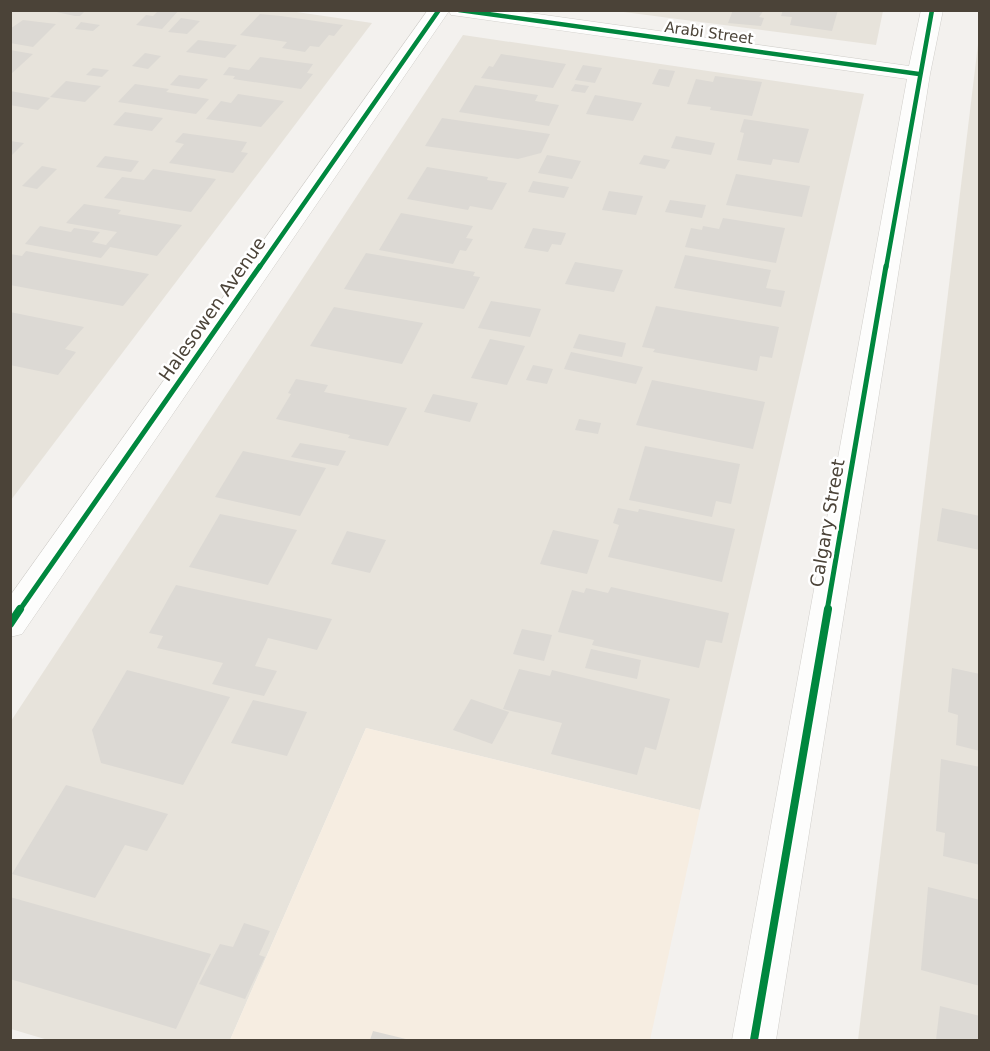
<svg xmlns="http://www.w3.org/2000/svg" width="990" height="1051" font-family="'DejaVu Sans',sans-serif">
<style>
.residential{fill:#e7e3db}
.commercial{fill:#f6ede1}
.building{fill:#dcd9d4}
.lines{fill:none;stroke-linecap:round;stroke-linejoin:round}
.minor-casing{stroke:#d1cfcb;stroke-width:1}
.minor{fill:#fdfdfc;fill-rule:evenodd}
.cycleway-far2-casing{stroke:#fff;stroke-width:8}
.cycleway-far1-casing{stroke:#fff;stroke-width:9}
.cycleway-casing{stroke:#fff;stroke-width:11}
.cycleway-far2{stroke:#00873e;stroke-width:4.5}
.cycleway-far1{stroke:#00873e;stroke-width:5}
.cycleway{stroke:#00873e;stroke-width:8}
.labels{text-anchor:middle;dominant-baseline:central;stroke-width:5;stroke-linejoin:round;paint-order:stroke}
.far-street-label{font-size:15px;fill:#4b4338;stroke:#fff}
.street-label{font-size:18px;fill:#4b4338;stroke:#fff}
</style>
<rect width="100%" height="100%" fill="#f3f1ee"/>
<g class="residential">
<path d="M283,10L372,23L11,500V11Z"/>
<path d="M616,11H883L876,45Z"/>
<path d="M463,35L864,94L700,810L366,728L230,1040H48L11,1029V721Z"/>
<path d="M979,36V1040H858Z"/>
</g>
<path class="commercial" d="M366,728L700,810L650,1040H230Z"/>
<g class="building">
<path d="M47,10H86L80,16H75Z"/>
<path d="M159,10H179L162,29L136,25L146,15L153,16Z"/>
<path d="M733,10H764L759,17L764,18L761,26L728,23Z"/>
<path d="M783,10H838L832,31L790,25L792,17L781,16Z"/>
<path d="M260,14L281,16L343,25L334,36L329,35L319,47L310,46L305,52L282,48L287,42L240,35Z"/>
<path d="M181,18L200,21L187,34L168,32Z"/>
<path d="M23,20L56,24L33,47L10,43V29Z"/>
<path d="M81,22L100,25L93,31L75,29Z"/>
<path d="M198,40L237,45L225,58L186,52Z"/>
<path d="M10,50L33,54L10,75Z"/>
<path d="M145,53L161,56L148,69L132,66Z"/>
<path d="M501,54L566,64L553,88L481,78L489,66L493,67Z"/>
<path d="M260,57L313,64L307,73L313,74L301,89L233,79L235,76L223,75L229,67L249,70Z"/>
<path d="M583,65L602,68L595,83L575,80Z"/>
<path d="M93,68L109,70L102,77L86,75Z"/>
<path d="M659,69L675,71L669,87L652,84Z"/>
<path d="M179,75L208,79L199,89L170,85Z"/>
<path d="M715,76L762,82L752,116L710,110L711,107L687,104L696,79L713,82Z"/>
<path d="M66,81L101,86L85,102L50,97Z"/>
<path d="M135,84L169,89L166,92L209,99L196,114L118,102Z"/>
<path d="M575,84L589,86L585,93L571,91Z"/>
<path d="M475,85L538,95L535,101L559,105L549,126L459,112Z"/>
<path d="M10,91L50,98L38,110L10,105Z"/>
<path d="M238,94L284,101L261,127L206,119L221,101L231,103Z"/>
<path d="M595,95L642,103L633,121L586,114Z"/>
<path d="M125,112L163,118L152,131L113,125Z"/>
<path d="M442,118L550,134L541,153L518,159L425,146Z"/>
<path d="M744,119L809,129L799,163L773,159L771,165L737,160L744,133L740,132Z"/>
<path d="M183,133L247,142L241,152L248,153L233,173L169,163L184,144L175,142Z"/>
<path d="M676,136L715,143L711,155L671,148Z"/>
<path d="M10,141L24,143L10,157Z"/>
<path d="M547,155L581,161L572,179L538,173Z"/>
<path d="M644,155L670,160L665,169L639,164Z"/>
<path d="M105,156L139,161L131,172L96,167Z"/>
<path d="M42,166L57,169L37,189L22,186Z"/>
<path d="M427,167L488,177L487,180L507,183L492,210L470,206L468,210L407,199Z"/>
<path d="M153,169L216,179L191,212L104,198L122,177L144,180Z"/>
<path d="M736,174L810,186L802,217L726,205Z"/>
<path d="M533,181L569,187L564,198L528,192Z"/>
<path d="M609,191L643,196L636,215L602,210Z"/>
<path d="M670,200L706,205L702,218L665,212Z"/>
<path d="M84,204L121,210L118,214L182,225L157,256L110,247L101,258L25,244L40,226L71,232L74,228L100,232L92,242L106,245L117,232L66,223Z"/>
<path d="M401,213L473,226L466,238L473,239L466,251L460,250L453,264L379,250Z"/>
<path d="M723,218L785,228L776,263L685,247L691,228L702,230L703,226L719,229Z"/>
<path d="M533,228L566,233L561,245L552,244L548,252L524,248Z"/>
<path d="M26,251L149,274L123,306L10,285V254L22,256Z"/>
<path d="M366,253L475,272L473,276L480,277L464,309L344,289Z"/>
<path d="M685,255L771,270L766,288L785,291L781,307L674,288Z"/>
<path d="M575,262L623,270L614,292L565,284Z"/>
<path d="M491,301L541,309L530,337L478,328Z"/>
<path d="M656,306L779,327L772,358L760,356L757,371L653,352L655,349L642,347Z"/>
<path d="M334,307L423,323L402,364L310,346Z"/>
<path d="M10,312L84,327L65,349L76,352L58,375L10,365Z"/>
<path d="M579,334L626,343L622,357L573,348Z"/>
<path d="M490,339L525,346L507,385L471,378Z"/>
<path d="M571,352L643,367L636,384L564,369Z"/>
<path d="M533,365L553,369L547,384L526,380Z"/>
<path d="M296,379L328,385L324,392L407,408L388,446L348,438L350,435L276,419L291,394L288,393Z"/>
<path d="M652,380L765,402L753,449L636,425Z"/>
<path d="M433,394L478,403L470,422L424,412Z"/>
<path d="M579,419L601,423L598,434L575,430Z"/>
<path d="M300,443L346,451L338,466L291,457Z"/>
<path d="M645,446L740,464L731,504L716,501L712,517L629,500Z"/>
<path d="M243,451L326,468L300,516L215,497Z"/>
<path d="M618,508L638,512L639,509L735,529L722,582L608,557L619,525L613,523Z"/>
<path d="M942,508L980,516V550L937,541Z"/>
<path d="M220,514L297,530L268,585L189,567Z"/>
<path d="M553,530L599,540L587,574L540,564Z"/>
<path d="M347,531L386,540L370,573L331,564Z"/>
<path d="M176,585L332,619L317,650L268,638L255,666L277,671L264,696L212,684L223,663L157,648L163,636L149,633Z"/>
<path d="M611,587L729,613L722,643L706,640L699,668L592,645L594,640L558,632L572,590L584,593L586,588L608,593Z"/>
<path d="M522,629L552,635L544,661L513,654Z"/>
<path d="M591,649L641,660L637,679L585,668Z"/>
<path d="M952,668L980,674V751L956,745L958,715L948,712Z"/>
<path d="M519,669L550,676L552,670L670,699L656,750L645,747L637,775L551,754L562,723L503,709Z"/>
<path d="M127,670L230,697L183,785L101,763L92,730Z"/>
<path d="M471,699L509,712L492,744L453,730Z"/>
<path d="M253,700L307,712L287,756L231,743Z"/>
<path d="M941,759L980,767V865L943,856L945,833L936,831Z"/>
<path d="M66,785L168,814L147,851L125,845L95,898L12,874Z"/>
<path d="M928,887L980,900V986L921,970Z"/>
<path d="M10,897L211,954L176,1029L10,979Z"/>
<path d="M244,923L270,931L259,955L265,957L245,999L199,984L220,944L233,947Z"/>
<path d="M940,1006L980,1016V1040H936Z"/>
<path d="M373,1031L410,1040H370Z"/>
</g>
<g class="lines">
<g class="minor-casing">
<path id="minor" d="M428,10H509L909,66L921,10H943L930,74L776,1040H732L907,79L459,16L451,15L449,11L22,634L10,637V596Z"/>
</g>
<use href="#minor" class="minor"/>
<g class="cycleway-far2-casing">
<g id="cycleway-far2">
<path d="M459,10L919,74"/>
<path d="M259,268L439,10"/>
<path d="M886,268L932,10"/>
</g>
</g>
<g class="cycleway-far1-casing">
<g id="cycleway-far1">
<path d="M19,611L260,266"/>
<path d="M827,611L886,266"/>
</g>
</g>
<g class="cycleway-casing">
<g id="cycleway">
<path d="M10,624L20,609"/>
<path d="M754,1040L828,609"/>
</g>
</g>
<use href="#cycleway-far2" class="cycleway-far2"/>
<use href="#cycleway-far1" class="cycleway-far1"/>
<use href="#cycleway" class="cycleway"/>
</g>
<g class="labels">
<g class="far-street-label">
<text transform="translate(709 33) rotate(8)">Arabi Street</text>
</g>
<g class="street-label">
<text transform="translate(212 309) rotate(-55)">Halesowen Avenue</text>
<text transform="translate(827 523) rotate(-80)">Calgary Street</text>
</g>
</g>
<rect width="990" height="1051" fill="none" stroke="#4b4338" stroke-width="24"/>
</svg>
